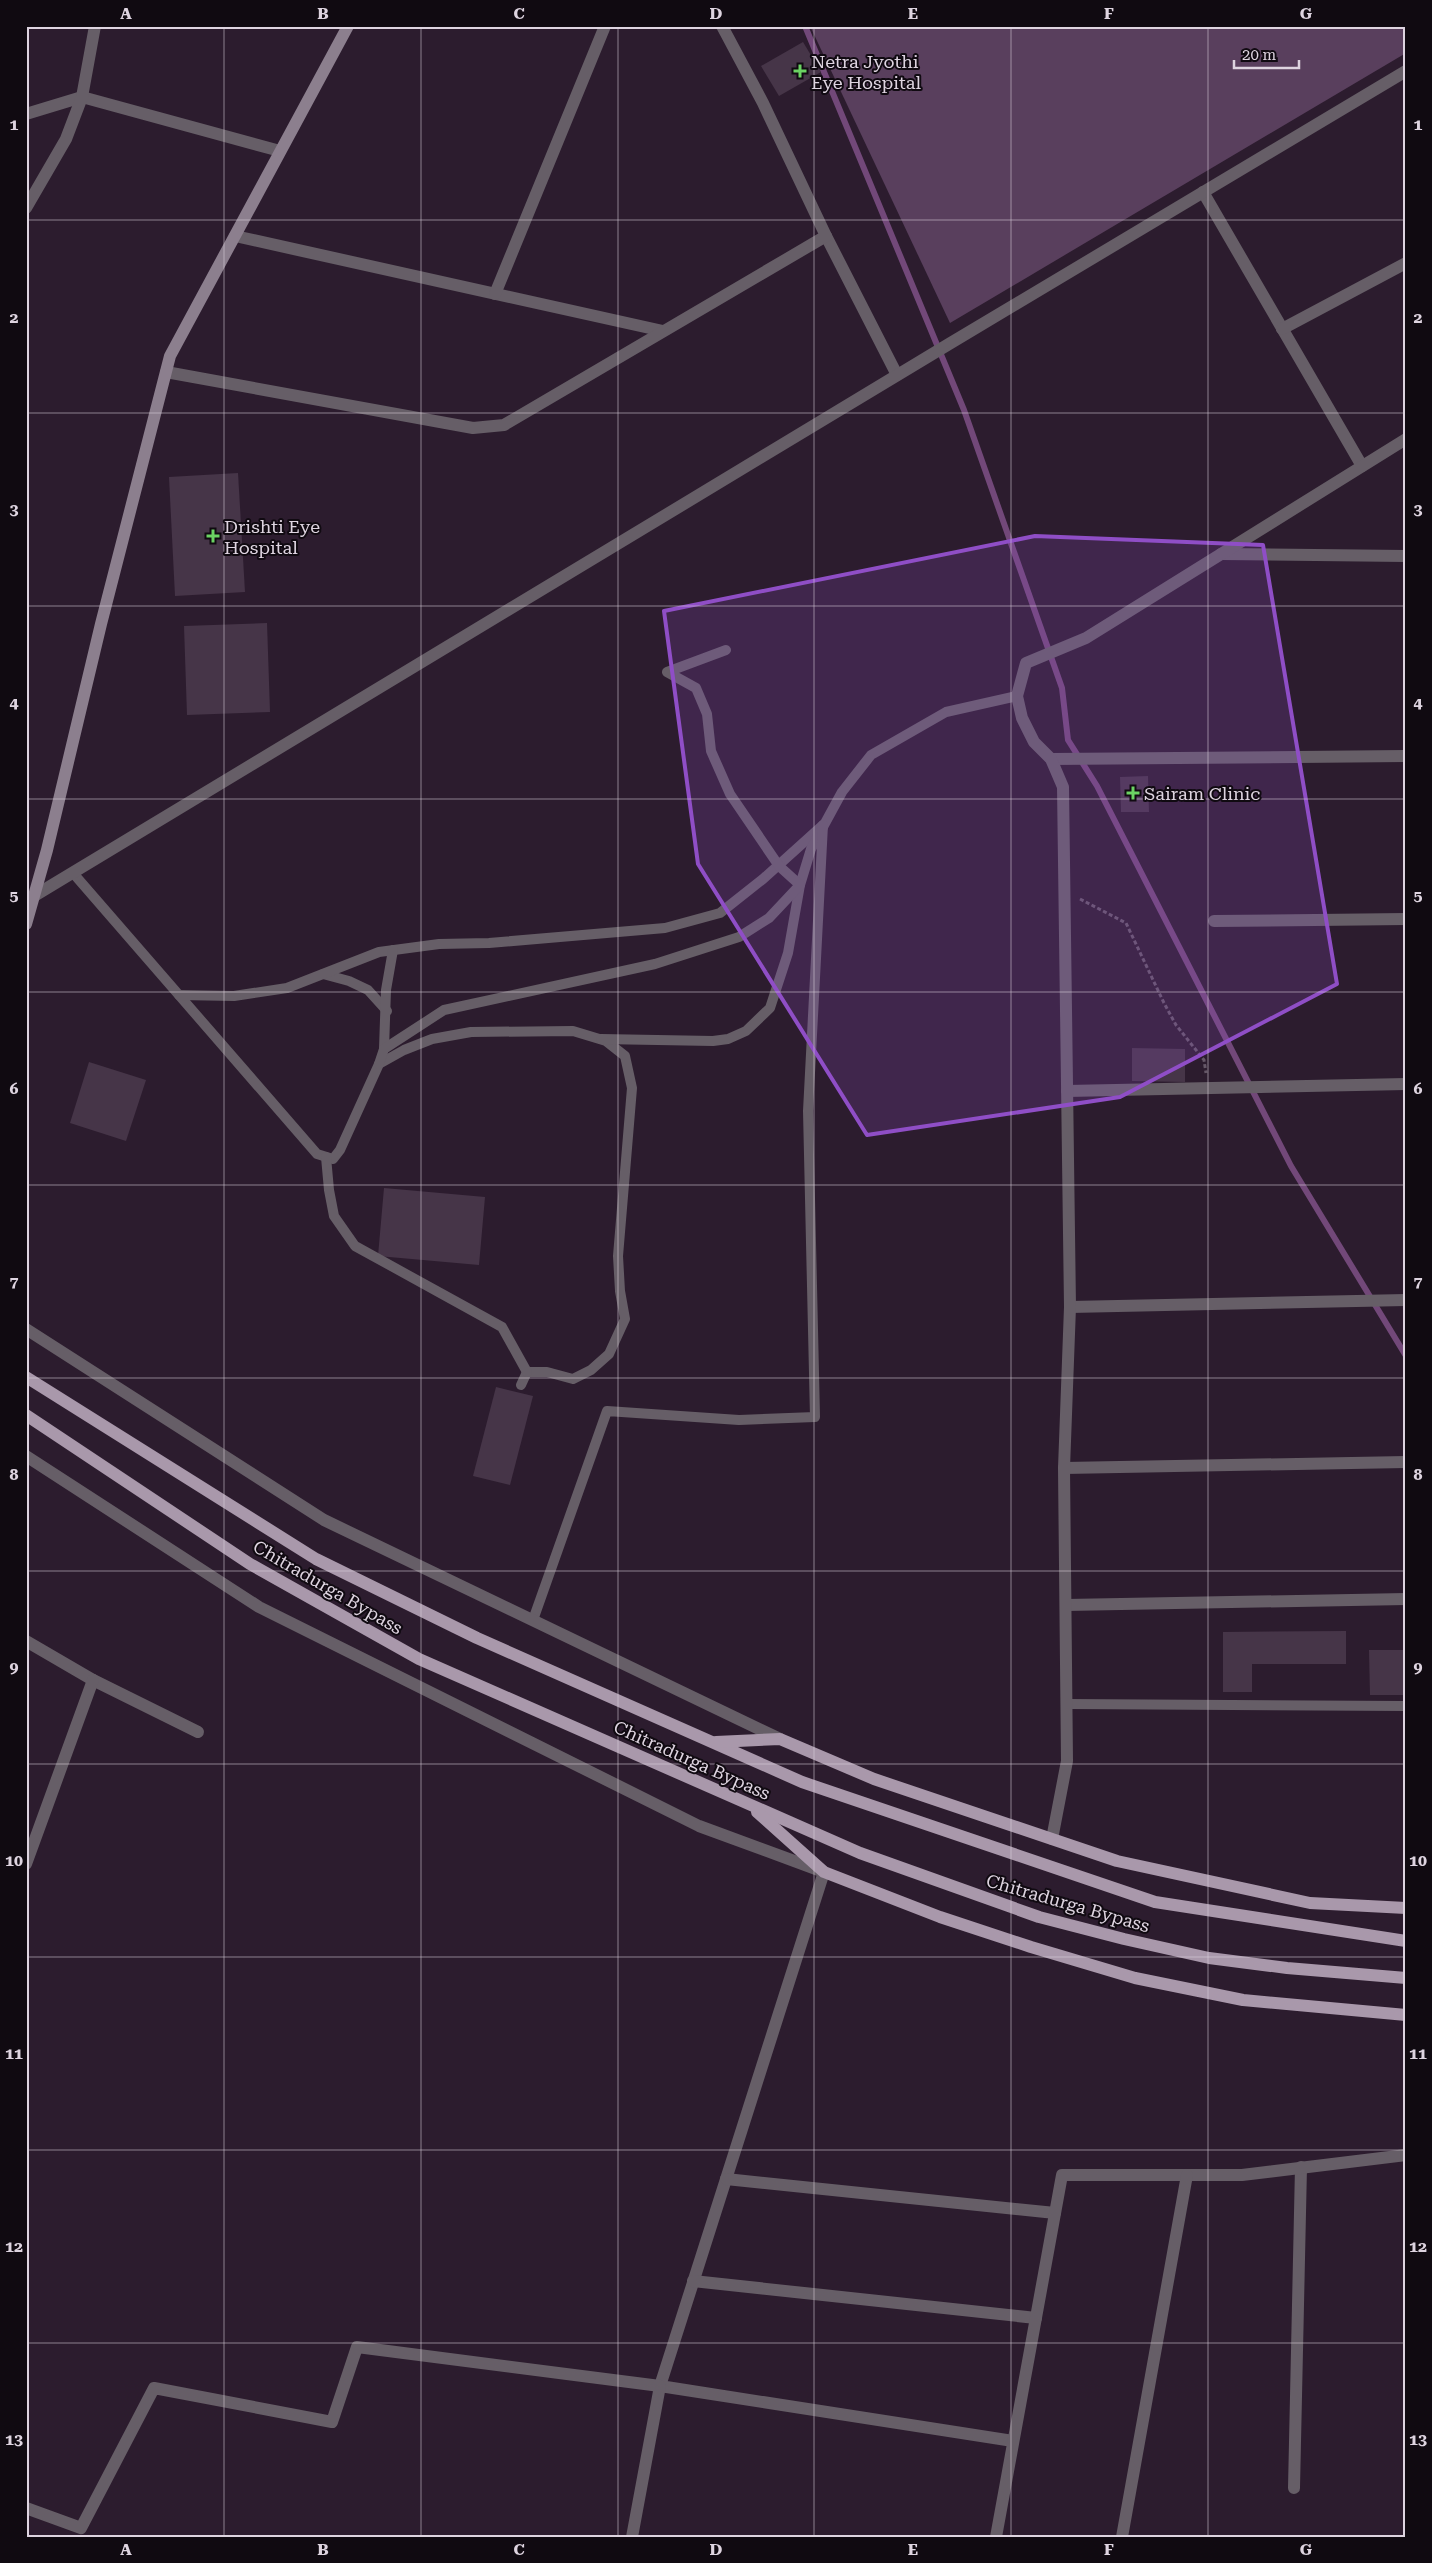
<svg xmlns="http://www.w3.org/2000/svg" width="1432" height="2563" font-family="'Roboto Serif',serif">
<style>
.green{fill:#593f5d}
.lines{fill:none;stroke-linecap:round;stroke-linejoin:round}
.stream{stroke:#724879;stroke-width:6}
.building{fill:#463548}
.path{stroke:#665868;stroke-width:3;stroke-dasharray:4 2.5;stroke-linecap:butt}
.service{stroke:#665e67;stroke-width:10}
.minor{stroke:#665e67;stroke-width:12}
.tertiary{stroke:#665e67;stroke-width:12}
.secondary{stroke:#8c7f8e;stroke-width:12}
.primary{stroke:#a998ab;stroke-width:12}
.marked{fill:#8f4ec6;fill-opacity:0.2;stroke:#8f4ec6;stroke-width:4;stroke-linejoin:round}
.grid{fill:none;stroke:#ded4e0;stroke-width:1;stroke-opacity:0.55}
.poi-dot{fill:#6bd363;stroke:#100a11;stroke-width:2}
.labels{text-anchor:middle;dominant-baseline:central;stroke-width:4;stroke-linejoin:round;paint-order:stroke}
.poi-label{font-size:18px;fill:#ded4e0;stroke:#100a11;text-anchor:start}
.street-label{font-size:18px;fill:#ded4e0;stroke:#100a11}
.neatline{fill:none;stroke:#ded4e0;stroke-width:2}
.grid-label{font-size:16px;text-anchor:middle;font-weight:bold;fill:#ded4e0}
</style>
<rect width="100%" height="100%" fill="#2c1c2e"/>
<path class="green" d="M810,26H1406V53L950,323Z"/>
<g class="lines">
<path class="stream" d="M805,26L964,410L1062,688L1068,740L1097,786L1291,1166L1406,1356"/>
</g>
<g class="building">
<path d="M803,42L821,72L779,96L761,66Z"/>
<path d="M238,473L245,592L175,596L169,477Z"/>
<path d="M267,623L270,712L187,715L184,626Z"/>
<path d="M1148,776L1149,812H1121L1120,777Z"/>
<path d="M1132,1048L1185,1049V1082L1132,1081Z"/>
<path d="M89,1062L146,1080L126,1141L70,1123Z"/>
<path d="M384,1188L485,1197L479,1265L378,1256Z"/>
<path d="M496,1387L533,1396L510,1485L473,1476Z"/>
<path d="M1346,1631V1664H1252V1692H1223V1632Z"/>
<path d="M1369,1650H1406V1695H1370Z"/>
</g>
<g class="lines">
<path class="path" d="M1080,899L1126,923L1164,1003L1176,1025L1204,1060L1206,1073"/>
<g class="service">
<path d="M73,873L317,1154L333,1159L340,1150L379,1064L404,1050L432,1039L471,1032L573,1031L606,1041L625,1056L632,1088L618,1256L620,1291L625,1319L609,1354L591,1370L573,1379L547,1372H527L521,1385"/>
<path d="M323,974L349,981L368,990L387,1011"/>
<path d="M179,995L234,996L287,988L379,952L439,944L489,943L665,928L720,913L763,879L823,825"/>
<path d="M601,1039L713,1041L728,1039L746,1031L770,1008L788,953L800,885L811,849L842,792L871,755L946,712L1017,696"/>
<path d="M384,1049L386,990L393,950"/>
<path d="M379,1064L384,1049L444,1010L655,964L739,937L769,918L800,885L779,866L730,794L711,751L707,714L696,688L667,672L726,650"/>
<path d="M326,1157L329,1190L334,1216L355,1246L502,1327L527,1372"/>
<path d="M533,1620L607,1411L739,1420L815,1417L808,1111L823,825"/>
<path d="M1067,1704L1406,1706"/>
</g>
<g class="minor">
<path d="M26,114L82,97L280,151"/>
<path d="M1203,192L1362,466"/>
<path d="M26,208L66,139L82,97L95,26"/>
<path d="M235,236L663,331"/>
<path d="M826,236L897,375"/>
<path d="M495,294L605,26"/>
<path d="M1282,329L1406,263"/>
<path d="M166,372L473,428L504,425L826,236L763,103L722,26"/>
<path d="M1221,554L1406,556"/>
<path d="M1051,759L1406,756"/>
<path d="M1214,921L1406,919"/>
<path d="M1067,1091L1406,1084"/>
<path d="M1070,1307L1406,1300"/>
<path d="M26,1329L324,1520L780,1739"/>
<path d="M26,1456L259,1607L699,1826L824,1872L660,2386L1013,2441"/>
<path d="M1064,1468L1406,1462"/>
<path d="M1066,1605L1406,1599"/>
<path d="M26,1641L93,1680L198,1732"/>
<path d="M1052,1839L1067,1761L1064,1468L1070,1307L1063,787L1051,759L1034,742L1022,718L1017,696L1026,663L1086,638L1406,439"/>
<path d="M26,1864L93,1680"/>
<path d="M726,2179L1055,2213"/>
<path d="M693,2281L1036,2318"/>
<path d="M1294,2488L1301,2167"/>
<path d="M26,2508L81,2528L154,2388L332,2422L357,2347L660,2386L632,2537"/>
<path d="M996,2537L1062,2175H1242L1406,2155"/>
<path d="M1122,2537L1187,2175"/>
</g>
<path class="tertiary" d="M34,896L949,344L1406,71"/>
<path class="secondary" d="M26,924L47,850L101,624L170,356L348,26"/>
<g class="primary">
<path d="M26,1377L316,1559L477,1638L802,1782L1155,1902L1406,1941"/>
<path d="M26,1415L250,1564L419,1659L860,1853L1039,1917L1124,1939L1209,1958L1287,1968L1406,1978"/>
<path d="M716,1742L780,1739L874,1779L1117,1861L1310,1903L1406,1908"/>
<path d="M757,1812L824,1872L940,1917L1031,1947L1135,1978L1243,2000L1406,2015"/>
</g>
</g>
<path class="marked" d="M1035,536L1263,545L1337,984L1120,1097L867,1135L698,864L664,611Z"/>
<path class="grid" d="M224,26V2537M421,26V2537M618,26V2537M814,26V2537M1011,26V2537M1208,26V2537M26,220H1406M26,413H1406M26,606H1406M26,799H1406M26,992H1406M26,1185H1406M26,1378H1406M26,1571H1406M26,1764H1406M26,1957H1406M26,2150H1406M26,2343H1406"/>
<g class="poi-dot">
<path d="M797.5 63.5h5v5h5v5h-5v5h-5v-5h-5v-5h5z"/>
<path d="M210.5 528.5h5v5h5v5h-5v5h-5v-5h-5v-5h5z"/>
<path d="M1130.5 785.5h5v5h5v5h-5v5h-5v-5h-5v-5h5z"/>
</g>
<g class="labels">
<g class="poi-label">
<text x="811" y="61">Netra Jyothi<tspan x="811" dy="21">Eye Hospital</tspan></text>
<text x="224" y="526">Drishti Eye<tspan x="224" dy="21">Hospital</tspan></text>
<text x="1144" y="793">Sairam Clinic</text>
</g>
<g class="street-label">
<text transform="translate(328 1587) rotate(30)">Chitradurga Bypass</text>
<text transform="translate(692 1760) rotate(24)">Chitradurga Bypass</text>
<text transform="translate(1068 1903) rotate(16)">Chitradurga Bypass</text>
</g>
</g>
<rect width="1432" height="2563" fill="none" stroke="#100a11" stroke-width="55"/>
<path d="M1234 60v8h65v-8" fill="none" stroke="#ded4e0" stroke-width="2.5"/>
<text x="1242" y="60" font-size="15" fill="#ded4e0" stroke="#100a11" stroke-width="4" paint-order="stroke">20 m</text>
<rect x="28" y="28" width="1376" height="2508" class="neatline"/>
<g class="grid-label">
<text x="126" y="19">A</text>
<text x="323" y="19">B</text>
<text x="519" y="19">C</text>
<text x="716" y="19">D</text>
<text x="913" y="19">E</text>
<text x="1109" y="19">F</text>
<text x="1306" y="19">G</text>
<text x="14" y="130">1</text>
<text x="1418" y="130">1</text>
<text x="14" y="323">2</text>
<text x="1418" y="323">2</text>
<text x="14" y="515">3</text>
<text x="1418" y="515">3</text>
<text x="14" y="708">4</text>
<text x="1418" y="708">4</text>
<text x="14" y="901">5</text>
<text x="1418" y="901">5</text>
<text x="14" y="1094">6</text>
<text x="1418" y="1094">6</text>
<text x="14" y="1287">7</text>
<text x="1418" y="1287">7</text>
<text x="14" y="1480">8</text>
<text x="1418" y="1480">8</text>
<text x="14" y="1673">9</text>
<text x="1418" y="1673">9</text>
<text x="14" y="1866">10</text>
<text x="1418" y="1866">10</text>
<text x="14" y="2059">11</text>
<text x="1418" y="2059">11</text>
<text x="14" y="2252">12</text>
<text x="1418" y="2252">12</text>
<text x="14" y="2445">13</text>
<text x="1418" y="2445">13</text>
<text x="126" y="2555">A</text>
<text x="323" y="2555">B</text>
<text x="519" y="2555">C</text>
<text x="716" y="2555">D</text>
<text x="913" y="2555">E</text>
<text x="1109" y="2555">F</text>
<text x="1306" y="2555">G</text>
</g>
</svg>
